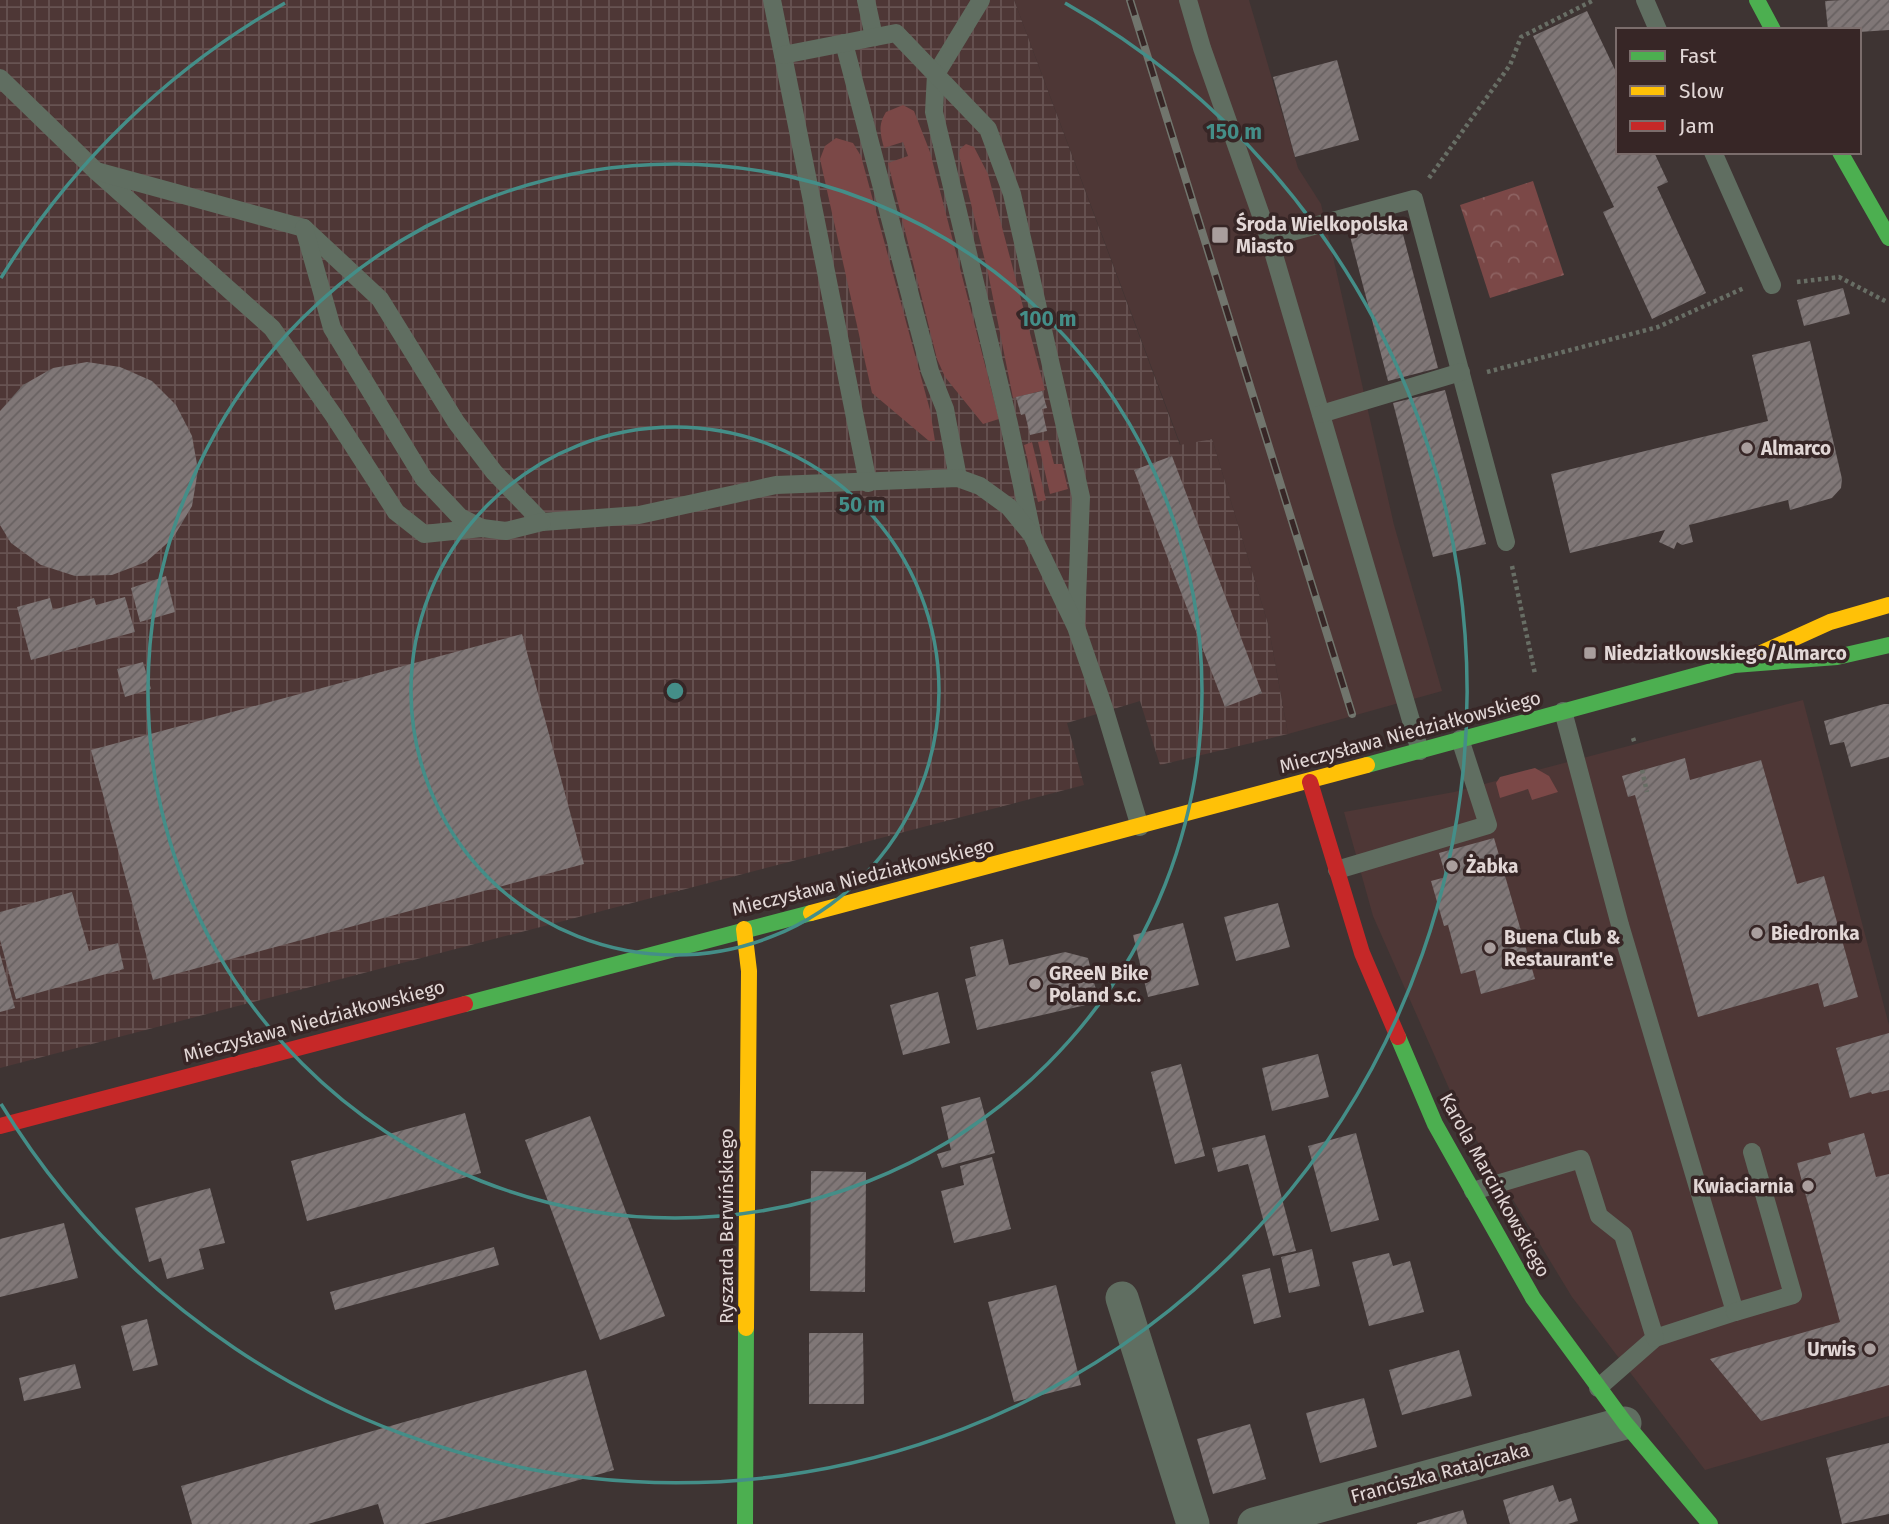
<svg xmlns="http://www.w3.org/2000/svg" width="1889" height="1524" font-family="'Fira Sans',sans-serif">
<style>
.built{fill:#4e3736}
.industrial{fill:url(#industrial-grid)}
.green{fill:#7b4847}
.park{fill:url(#park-crowns)}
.building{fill:url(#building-hatch)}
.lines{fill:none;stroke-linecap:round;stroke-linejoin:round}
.path{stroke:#686e65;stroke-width:4.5;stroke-dasharray:3.5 3.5;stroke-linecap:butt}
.lane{stroke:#606e61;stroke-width:18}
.street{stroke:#606e61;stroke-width:33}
.fast{stroke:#4caf50;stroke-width:16}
.slow{stroke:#ffc107;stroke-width:16}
.jam{stroke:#c62828;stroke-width:16}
.rail-casing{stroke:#71756d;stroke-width:8}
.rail{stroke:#372626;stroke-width:5;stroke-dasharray:16;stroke-linecap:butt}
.ring{fill:none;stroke:#448e88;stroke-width:3.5}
.poi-dot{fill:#a99e9d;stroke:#372626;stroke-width:2.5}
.labels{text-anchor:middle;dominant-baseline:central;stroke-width:7;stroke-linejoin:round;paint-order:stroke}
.poi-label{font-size:19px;font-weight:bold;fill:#e2d7d6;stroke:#372626;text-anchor:start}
.street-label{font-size:19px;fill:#e2d7d6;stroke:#372626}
.centre{fill:#448e88;stroke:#372626;stroke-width:3.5}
.ring-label{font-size:21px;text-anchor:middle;font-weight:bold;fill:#448e88;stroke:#372626;stroke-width:7;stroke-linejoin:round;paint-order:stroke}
</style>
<defs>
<pattern id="industrial-grid" width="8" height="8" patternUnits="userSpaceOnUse" patternTransform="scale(1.75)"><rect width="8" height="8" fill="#4e3736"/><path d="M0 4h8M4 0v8" fill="none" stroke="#675352"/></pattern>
<pattern id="park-crowns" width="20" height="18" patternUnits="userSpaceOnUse" patternTransform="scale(1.75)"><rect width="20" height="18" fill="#7b4847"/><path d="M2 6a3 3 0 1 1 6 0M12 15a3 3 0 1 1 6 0" fill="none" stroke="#8d6261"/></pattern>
<pattern id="building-hatch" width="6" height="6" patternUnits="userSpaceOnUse" patternTransform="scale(1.75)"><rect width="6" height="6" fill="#807777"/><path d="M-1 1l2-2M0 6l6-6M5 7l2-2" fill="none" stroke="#686161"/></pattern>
</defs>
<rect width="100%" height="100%" fill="#3e3433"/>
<g class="built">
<path d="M1014,0H1249L1298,168L1321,204L1394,525L1442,691L1288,734L1268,624L1212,439L1181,446Z"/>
<path d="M1803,700L1889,1025V1416L1705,1470L1572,1297L1459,1111L1373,916L1344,812L1454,792Z"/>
</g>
<path class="industrial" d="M0,0H1014L1180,445L1212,439L1268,624L1288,734L1160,765L1140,701L1067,723L1084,785L0,1068Z"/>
<g class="green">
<path d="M903,105L914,111L930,152L999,419L983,424L945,377L937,359L888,163L908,156L903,142L884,148C880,133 878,125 886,112Z"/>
<path d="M836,138L853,143L861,156L930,410L935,441H929L872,393L820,159L825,146Z"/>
<path d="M966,144L974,147L988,174L1045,390L1013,398L988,273L959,155L960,149Z"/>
<path d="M1048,440L1054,464H1062L1068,489L1050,494L1038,442Z"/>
<path d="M1032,442L1046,500L1038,502L1024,445Z"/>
<path d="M1535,768L1549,776L1558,792L1532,800L1528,789L1500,798L1496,783L1500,777Z"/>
</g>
<path class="park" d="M1533,181L1564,275L1490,298L1460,205Z"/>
<g class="building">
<path d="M1842,0H1889V30L1859,32V30H1828L1825,1Z"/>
<path d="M1587,11L1618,76V152H1654L1668,182L1657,187L1706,293L1652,319L1603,212L1614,207L1533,36Z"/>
<path d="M1337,60L1359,140L1295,157L1273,77Z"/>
<path d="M1400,223L1438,368L1388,381L1350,236Z"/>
<path d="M1843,288L1850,314L1804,326L1797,300Z"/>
<path d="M1810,341L1842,479L1841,488L1832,498L1790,510L1788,500L1689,525L1693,542L1682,545L1677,542L1674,549L1659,542L1665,530L1570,553L1551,474L1768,421L1752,355Z"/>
<path d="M87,362L120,367L152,381L176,405L192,436L198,470L192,506L173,538L146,562L112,575L75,576L41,565L11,543L0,525V411L23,385L53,368Z"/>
<path d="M1445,390L1486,544L1433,557L1393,403Z"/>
<path d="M1042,391L1047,408L1042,409L1047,431L1030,435L1025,414L1021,415L1016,397Z"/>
<path d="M1172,456L1262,693L1225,707L1134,470Z"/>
<path d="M166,576L175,612L140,622L131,588Z"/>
<path d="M125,597L135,632L31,660L17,607L50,598L53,610L94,598L96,605Z"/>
<path d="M522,634L584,864L153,980L91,750Z"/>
<path d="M143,662L151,689L125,697L117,669Z"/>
<path d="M1884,704H1889V757L1851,767L1844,742L1830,745L1824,721Z"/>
<path d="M1685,758L1690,780L1761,760L1797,884L1824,876L1858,997L1824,1007L1818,983L1698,1017L1635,795L1628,797L1622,776Z"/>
<path d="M1494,838L1535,979L1481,994L1475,970L1461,974L1448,925L1444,926L1431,881L1446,877L1439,853Z"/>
<path d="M72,892L89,951L118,943L124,969L16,999L0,940V912Z"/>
<path d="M1278,903L1290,947L1236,961L1224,917Z"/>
<path d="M1183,923L1199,985L1148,997L1133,935Z"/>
<path d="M1003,939L1009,965L1065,952L1088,958L1099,1002L977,1030L965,979L976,976L970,947Z"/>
<path d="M0,954L15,1008L0,1012Z"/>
<path d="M938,992L950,1043L903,1055L890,1005Z"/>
<path d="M1889,1033V1090L1872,1094L1871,1092L1850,1098L1836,1048Z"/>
<path d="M1318,1054L1329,1097L1272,1111L1262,1068Z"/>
<path d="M1181,1064L1205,1156L1175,1164L1151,1072Z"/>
<path d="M980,1097L995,1153L942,1168L937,1154L951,1150L941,1107Z"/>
<path d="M465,1113L481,1173L307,1221L291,1161Z"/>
<path d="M590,1116L665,1316L600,1340L525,1140Z"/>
<path d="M1356,1133L1379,1220L1331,1232L1308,1146Z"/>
<path d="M1864,1133L1876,1177L1889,1174V1385L1761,1421L1710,1359L1840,1322L1797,1163L1831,1154L1828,1143Z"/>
<path d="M1265,1135L1296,1251L1273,1256L1248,1164L1218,1172L1212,1148Z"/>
<path d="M992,1157L1011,1229L954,1243L941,1191L964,1185L960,1166Z"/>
<path d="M811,1171L866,1172L865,1292L810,1291Z"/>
<path d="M210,1188L225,1243L199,1249L204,1269L167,1279L161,1258L149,1262L135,1208Z"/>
<path d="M64,1223L78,1278L0,1297V1239Z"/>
<path d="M494,1247L499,1265L335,1310L330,1292Z"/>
<path d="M1312,1249L1320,1286L1289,1293L1281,1257Z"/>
<path d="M1389,1253L1393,1266L1410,1261L1424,1312L1369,1326L1352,1262Z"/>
<path d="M1270,1268L1281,1317L1254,1324L1242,1275Z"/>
<path d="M1056,1285L1081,1385L1014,1402L988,1302Z"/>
<path d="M147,1319L158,1365L133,1371L121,1326Z"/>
<path d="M809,1333H863L864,1404H809Z"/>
<path d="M1459,1350L1472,1396L1402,1415L1389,1370Z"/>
<path d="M75,1364L81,1388L24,1401L19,1378Z"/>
<path d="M586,1370L614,1470L424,1524H384L378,1504L308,1524H192L181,1486Z"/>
<path d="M1364,1398L1377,1447L1320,1463L1306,1413Z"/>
<path d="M1250,1424L1266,1479L1213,1494L1197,1439Z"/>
<path d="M1889,1443V1514L1842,1524L1826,1458Z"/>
<path d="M1553,1485L1559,1502L1571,1498L1578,1521L1568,1524H1510L1503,1500Z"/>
<path d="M1463,1510L1467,1524H1417V1523Z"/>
</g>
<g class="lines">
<g class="path">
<path d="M1429,178L1510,65L1521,37L1594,0"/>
<path d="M1797,282L1839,277L1887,302"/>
<path d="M1487,372L1658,327L1744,288"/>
<path d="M1512,566L1535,674"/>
<path d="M1633,738L1635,744"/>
<path d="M1642,770L1647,792"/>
</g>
<g class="lane">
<path d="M772,0L868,483"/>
<path d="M866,0L874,37"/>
<path d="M981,0L936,74L934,112L1009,424L1032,533"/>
<path d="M1188,0L1202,48L1269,238L1420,751"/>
<path d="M1645,0L1658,30"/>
<path d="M844,43L930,371L945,409L958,478"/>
<path d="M783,55L896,33L988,129L1012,194L1081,497L1076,624"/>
<path d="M0,78L96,171L272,328L334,416L396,512L424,534L482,528"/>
<path d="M1713,152L1772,285"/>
<path d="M96,171L304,228L380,299L456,422L494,472L542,522L639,515L776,485L958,478L980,486L1009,507L1032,535L1076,627L1105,711L1140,827"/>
<path d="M304,228L332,328L424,479L460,517L482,528L506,531L542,522"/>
<path d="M1269,238L1414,199L1506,542"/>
<path d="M1321,414L1461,372"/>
<path d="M1563,711L1620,925L1735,1312L1655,1338L1598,1388"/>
<path d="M1337,870L1488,825L1460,739"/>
<path d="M1473,1191L1581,1159L1599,1216L1623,1235L1655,1338"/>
<path d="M1735,1312L1793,1295L1752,1152"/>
</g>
<g class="street">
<path d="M1122,1298L1193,1524"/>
<path d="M1254,1524L1625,1423"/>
</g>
<g class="fast">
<path d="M1757,0L1773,30"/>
<path d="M1840,152L1889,238"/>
<path d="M1367,765L1734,665L1837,657L1889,645"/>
<path d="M465,1004L811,913"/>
<path d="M1398,1037L1435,1124L1533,1298L1625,1423L1710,1524"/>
<path d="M745,1524L746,1328"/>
</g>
<g class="slow">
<path d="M1759,654L1830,622L1889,605"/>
<path d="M811,913L1367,765"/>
<path d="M744,929L749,971L746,1328"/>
</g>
<g class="jam">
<path d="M1310,782L1362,953L1398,1037"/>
<path d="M0,1126L465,1004"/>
</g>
<g class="rail-casing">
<path id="rail" d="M1130,0L1352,714"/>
</g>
<use href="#rail" class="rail"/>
</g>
<g class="ring">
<circle cx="675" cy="691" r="264"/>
<circle cx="675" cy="691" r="527"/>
<path d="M1 278A791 791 0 0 1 285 3M1065 3A791 791 0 1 1 1 1104"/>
</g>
<g class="poi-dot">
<rect x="1211" y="226" width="18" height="18" rx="3.5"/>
<circle cx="1747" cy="448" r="7"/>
<rect x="1583" y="646" width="14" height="14" rx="3.5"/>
<circle cx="1452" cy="866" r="7"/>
<circle cx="1757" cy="933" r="7"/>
<circle cx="1490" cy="948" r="7"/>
<circle cx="1035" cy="984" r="7"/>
<circle cx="1808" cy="1186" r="7"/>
<circle cx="1870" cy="1349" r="7"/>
</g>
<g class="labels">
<g class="poi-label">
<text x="1236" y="224">Środa Wielkopolska<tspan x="1236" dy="22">Miasto</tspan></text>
<text x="1761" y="448">Almarco</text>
<text x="1604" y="653">Niedziałkowskiego/Almarco</text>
<text x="1466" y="866">Żabka</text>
<text x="1771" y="933">Biedronka</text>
<text x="1504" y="937">Buena Club &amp;<tspan x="1504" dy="22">Restaurant'e</tspan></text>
<text x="1049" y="973">GReeN Bike<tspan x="1049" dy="22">Poland s.c.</tspan></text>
<text x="1794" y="1186" text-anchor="end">Kwiaciarnia</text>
<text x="1856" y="1349" text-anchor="end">Urwis</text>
</g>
<g class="street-label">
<text transform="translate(1410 732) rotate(-15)">Mieczysława Niedziałkowskiego</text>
<text transform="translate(863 877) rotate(-14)">Mieczysława Niedziałkowskiego</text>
<text transform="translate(314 1021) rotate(-15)">Mieczysława Niedziałkowskiego</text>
<text transform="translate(1495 1185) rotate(61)">Karola Marcinkowskiego</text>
<text transform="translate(726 1226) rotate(-90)">Ryszarda Berwińskiego</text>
<text transform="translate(1440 1473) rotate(-15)">Franciszka Ratajczaka</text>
</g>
</g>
<circle cx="675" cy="691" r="10" class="centre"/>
<g class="ring-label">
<text x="1234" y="139">150 m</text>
<text x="1048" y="326">100 m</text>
<text x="862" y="512">50 m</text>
</g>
<rect x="1616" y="28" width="245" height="126" fill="#372626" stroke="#7b6d6c" stroke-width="2"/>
<rect x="1630" y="51" width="35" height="10" fill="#4caf50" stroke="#7b6d6c" stroke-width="2"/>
<text x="1679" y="63" font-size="21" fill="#e2d7d6">Fast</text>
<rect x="1630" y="86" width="35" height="10" fill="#ffc107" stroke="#7b6d6c" stroke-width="2"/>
<text x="1679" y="98" font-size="21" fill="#e2d7d6">Slow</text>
<rect x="1630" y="121" width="35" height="10" fill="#c62828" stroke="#7b6d6c" stroke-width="2"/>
<text x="1679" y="133" font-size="21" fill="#e2d7d6">Jam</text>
</svg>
